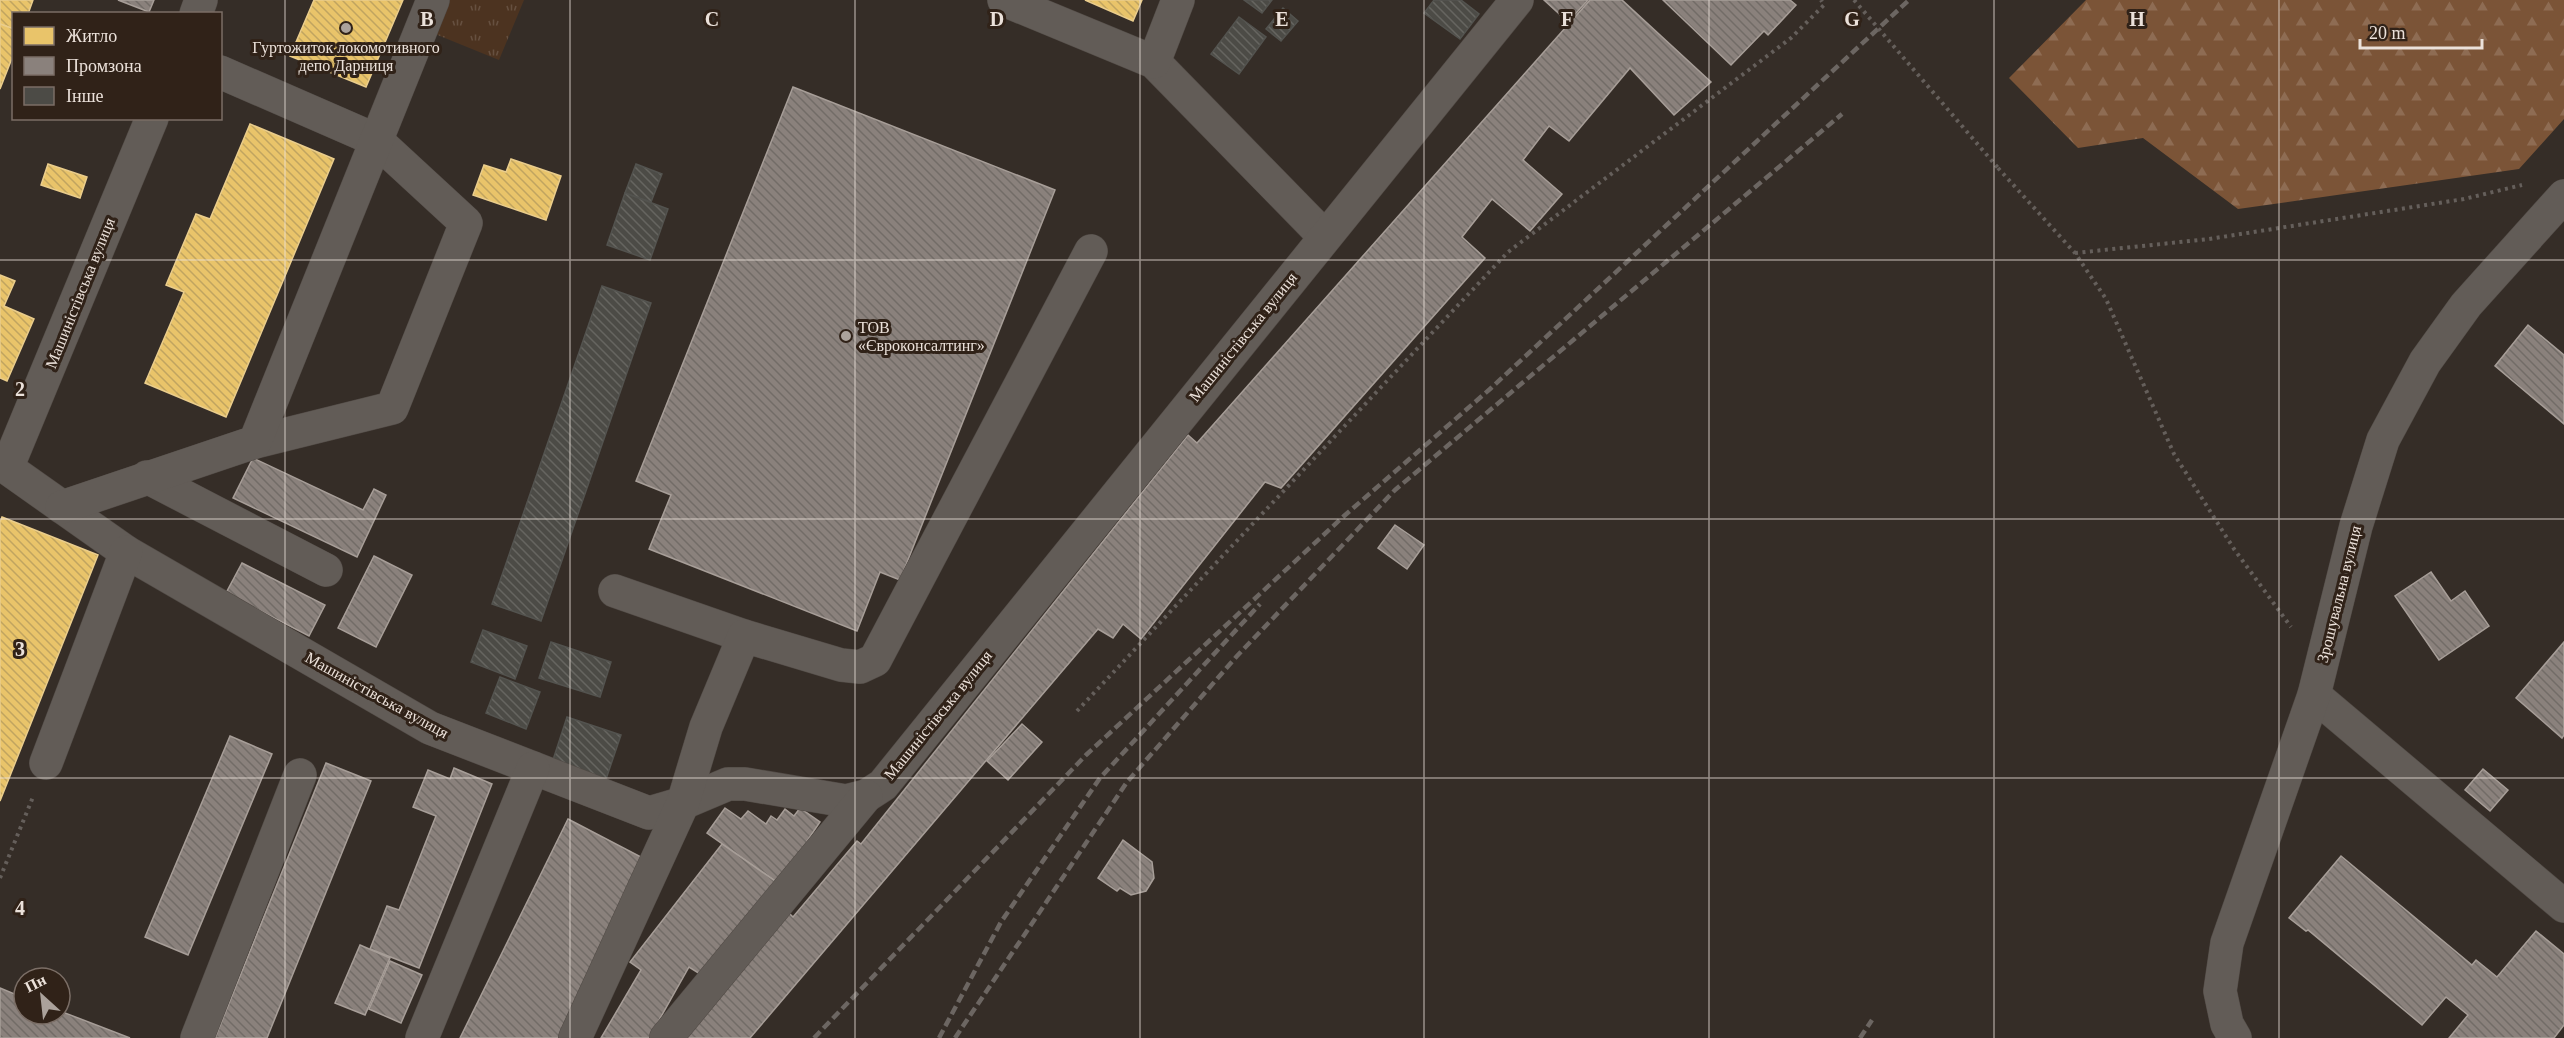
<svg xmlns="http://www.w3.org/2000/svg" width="2564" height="1038" font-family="Georgia,serif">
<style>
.grass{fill:url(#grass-tufts)}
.forest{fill:url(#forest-firs)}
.homes{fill:url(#homes-back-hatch);stroke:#eacd8c;stroke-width:1.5}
.industry{fill:url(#industry-back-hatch);stroke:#a79e98;stroke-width:1.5}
.building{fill:url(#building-back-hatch);stroke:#53534f;stroke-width:1.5}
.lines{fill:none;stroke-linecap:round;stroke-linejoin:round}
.minor-casing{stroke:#514a45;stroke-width:34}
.path{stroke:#655f5b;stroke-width:4;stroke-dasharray:3 4.5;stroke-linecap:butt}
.minor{stroke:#625c57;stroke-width:33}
.rail{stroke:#6c6662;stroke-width:4.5;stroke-dasharray:9 4.5;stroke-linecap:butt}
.path-bridge{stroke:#655f5b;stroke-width:4;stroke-dasharray:3 4.5;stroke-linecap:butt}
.grid{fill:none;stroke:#ebe1da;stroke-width:1.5;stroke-opacity:0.55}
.poi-dot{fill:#aba29b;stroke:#302218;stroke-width:2}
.labels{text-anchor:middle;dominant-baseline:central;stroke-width:6;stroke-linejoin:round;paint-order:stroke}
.poi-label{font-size:16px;fill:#ebe1da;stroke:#302218}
.street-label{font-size:16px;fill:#ebe1da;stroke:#302218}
.grid-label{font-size:20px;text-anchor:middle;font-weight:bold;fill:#ebe1da;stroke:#302218;stroke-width:6;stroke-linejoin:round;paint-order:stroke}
</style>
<defs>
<pattern id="grass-tufts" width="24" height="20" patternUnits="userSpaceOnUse" patternTransform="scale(1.5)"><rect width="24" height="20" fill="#4c3320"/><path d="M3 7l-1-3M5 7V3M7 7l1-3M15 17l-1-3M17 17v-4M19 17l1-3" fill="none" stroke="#665040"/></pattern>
<pattern id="forest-firs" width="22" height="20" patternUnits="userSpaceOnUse" patternTransform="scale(1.5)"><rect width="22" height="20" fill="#7b5437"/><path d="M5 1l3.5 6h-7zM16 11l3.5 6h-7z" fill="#8e6c53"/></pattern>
<pattern id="homes-back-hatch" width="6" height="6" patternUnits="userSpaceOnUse" patternTransform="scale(1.5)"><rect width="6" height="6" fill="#e9c46a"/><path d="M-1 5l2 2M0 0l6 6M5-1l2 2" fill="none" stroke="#c0a460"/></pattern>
<pattern id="industry-back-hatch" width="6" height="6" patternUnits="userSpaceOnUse" patternTransform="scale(1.5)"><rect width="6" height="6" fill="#8a817c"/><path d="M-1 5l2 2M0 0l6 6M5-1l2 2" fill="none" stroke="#726c67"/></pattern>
<pattern id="building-back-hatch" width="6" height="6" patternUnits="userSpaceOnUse" patternTransform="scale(1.5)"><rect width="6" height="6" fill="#4c4b46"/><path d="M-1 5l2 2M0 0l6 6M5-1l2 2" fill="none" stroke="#666560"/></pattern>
</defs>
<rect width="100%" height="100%" fill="#352d27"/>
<path class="grass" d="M449,0H524L499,60L435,34Z"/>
<path class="forest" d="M2086,0H2564V119L2519,169L2238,209L2143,138L2078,148L2009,78Z"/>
<g class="homes">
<path d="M0,0H33L28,14H14V29L0,24Z"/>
<path d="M314,0H403L366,87L290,56Z"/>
<path d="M1085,0H1142L1133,21Z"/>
<path d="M0,24L14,29V53L0,89Z"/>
<path d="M250,124L334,159L226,417L145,383L184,292L166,285L196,214L210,219Z"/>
<path d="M511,159L561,176L546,220L473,195L484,165L506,172Z"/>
<path d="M48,164L87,177L80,198L41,185Z"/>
<path d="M0,275L15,281L4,306L34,319L7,381L0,378Z"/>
<path d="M2,517L98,555L0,801V522Z"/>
</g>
<g class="industry">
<path d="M118,0H154L149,12Z"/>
<path d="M1544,0H1588L1568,22Z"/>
<path d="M1590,0H1622L1711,82L1674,115L1630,68L1569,141L1549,126L1523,160L1562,194L1530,231L1492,199L1462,237L1485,258L1281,488L1265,482L1141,639L1123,624L1113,638L1098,629L750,1038H685L789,913L793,917L857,841L861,844L1188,435L1197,443Z"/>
<path d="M1663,0H1790L1796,5L1768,35L1764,31L1731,65Z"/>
<path d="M793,87L1055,190L900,580L880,572L857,631L649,549L671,495L636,481Z"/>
<path d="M2528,325L2564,355V424L2495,366Z"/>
<path d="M253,458L363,510L374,489L386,495L357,557L233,498Z"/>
<path d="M1395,525L1424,545L1407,569L1378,548Z"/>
<path d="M374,556L412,575L376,647L338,628Z"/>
<path d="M242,563L325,605L309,636L226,593Z"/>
<path d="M2431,572L2451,601L2465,591L2489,626L2439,660L2395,596Z"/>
<path d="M2564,642V735L2562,738L2516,698Z"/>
<path d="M1022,724L1042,742L1008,780L987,761Z"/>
<path d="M230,736L272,754L188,955L145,937Z"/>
<path d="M326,763L371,781L267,1038H215Z"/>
<path d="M454,768L492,784L419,968L370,949L387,906L399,910L436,816L413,807L428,770L450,779Z"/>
<path d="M2483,769L2508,790L2490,811L2465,790Z"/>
<path d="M725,808L741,819L748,811L766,824L771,816L777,820L785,809L794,816L800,808L820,822L807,841L810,843L781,885L707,833Z"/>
<path d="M568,819L643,858L564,1038H460Z"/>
<path d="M1123,840L1152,862L1154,878L1146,891L1131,895L1120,888L1117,891L1098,878Z"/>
<path d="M722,844L775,881L700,974L689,967L649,1038H601L641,970L630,962Z"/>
<path d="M2341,856L2472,965L2476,960L2497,977L2536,931L2564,954V1025L2554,1038H2449L2468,1015L2446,997L2422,1025L2308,930L2306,931L2289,918Z"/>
<path d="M360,945L390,958L365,1015L335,1003Z"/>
<path d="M390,961L422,975L401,1023L369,1009Z"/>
<path d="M0,988L24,998V1014H60V1011L130,1038H0Z"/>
</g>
<g class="building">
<path d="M1244,0H1272L1262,13Z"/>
<path d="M1434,0H1461L1479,14L1460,39L1424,13Z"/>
<path d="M1283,8L1298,21L1281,41L1266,29Z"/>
<path d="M1239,17L1266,37L1239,74L1211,54Z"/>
<path d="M636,164L662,174L651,202L625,193Z"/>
<path d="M625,193L668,209L650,260L607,245Z"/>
<path d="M602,286L651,303L541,621L492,604Z"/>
<path d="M483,630L527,646L515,679L471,662Z"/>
<path d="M551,642L611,662L600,697L539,678Z"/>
<path d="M500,677L540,692L526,729L486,713Z"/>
<path d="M567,717L621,735L604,785L551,766Z"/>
</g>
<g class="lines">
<g class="minor-casing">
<g id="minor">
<path d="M1004,0L1154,62L1324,236"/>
<path d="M196,14L201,0"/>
<path d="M1154,62L1178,0"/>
<path d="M220,72L376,140L466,223L392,408L255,442"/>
<path d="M152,118L7,468L126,552L430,728L649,813L683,803L728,784H745L846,801L866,796L883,785L1517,0"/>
<path d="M147,477L326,570"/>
<path d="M62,507L255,442L433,0"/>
<path d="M615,591L744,636"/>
<path d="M2314,695L2564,906"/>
<path d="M46,763L126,552"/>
<path d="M197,1038L300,775"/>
<path d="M422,1038L533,768"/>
<path d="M575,1038L683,803L706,727L744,636L841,665L860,667L875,660L1091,251"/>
<path d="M666,1038L866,796"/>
<path d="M2235,1038L2227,1024L2220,991L2227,943L2314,695L2356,526L2383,440L2425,362L2466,305L2564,196"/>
</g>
</g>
<g class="path">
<path d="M1998,168L2075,253L2106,299L2174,454L2234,549L2291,627"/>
<path d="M2075,253L2209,239L2464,199L2522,185"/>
<path d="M1077,711L1508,252L1791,38L1824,5L1821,0"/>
<path d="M0,878L33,797"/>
</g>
<use href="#minor" class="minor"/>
<g class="rail">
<path d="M814,1038L1086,755L1344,516L1490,389L1909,0"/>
<path d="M939,1038L1001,922L1100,778L1260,604"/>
<path d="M955,1038L1127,782L1237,656L1395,490L1842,114"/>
<path d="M1860,1038L1872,1020"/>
</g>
<path class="path-bridge" d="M1854,0L1998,168"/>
</g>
<path class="grid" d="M285,0V1038M570,0V1038M855,0V1038M1140,0V1038M1424,0V1038M1709,0V1038M1994,0V1038M2279,0V1038M0,260H2564M0,519H2564M0,778H2564"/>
<g class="poi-dot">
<circle cx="346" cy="28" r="6"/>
<circle cx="846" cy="336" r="6"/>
</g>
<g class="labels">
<g class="poi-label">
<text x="346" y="47">Гуртожиток локомотивного<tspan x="346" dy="18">депо Дарниця</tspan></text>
<text x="858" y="327" text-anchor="start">ТОВ<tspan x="858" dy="18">«Євроконсалтинг»</tspan></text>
</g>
<g class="street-label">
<text transform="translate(80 293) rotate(-68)">Машиністівська вулиця</text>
<text transform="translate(1243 337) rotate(-51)">Машиністівська вулиця</text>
<text transform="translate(2339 594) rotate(-76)">Зрошувальна вулиця</text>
<text transform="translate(377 695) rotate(29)">Машиністівська вулиця</text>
<text transform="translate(938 715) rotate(-51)">Машиністівська вулиця</text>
</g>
</g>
<g class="grid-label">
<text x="427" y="26">B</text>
<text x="712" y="26">C</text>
<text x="997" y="26">D</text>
<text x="1282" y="26">E</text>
<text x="1567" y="26">F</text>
<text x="1852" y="26">G</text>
<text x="2137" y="26">H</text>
<text x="20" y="396">2</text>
<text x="20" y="656">3</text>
<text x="20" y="915">4</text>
</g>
<rect x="12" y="12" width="210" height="108" fill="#302218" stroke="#7b6e66" stroke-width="1.5"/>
<rect x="24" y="27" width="30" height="18" fill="#e9c46a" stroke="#7b6e66" stroke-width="1.5"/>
<text x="66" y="42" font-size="18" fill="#ebe1da">Житло</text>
<rect x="24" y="57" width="30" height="18" fill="#8a817c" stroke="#7b6e66" stroke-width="1.5"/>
<text x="66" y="72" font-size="18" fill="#ebe1da">Промзона</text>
<rect x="24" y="87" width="30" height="18" fill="#4c4b46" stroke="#7b6e66" stroke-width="1.5"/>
<text x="66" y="102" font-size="18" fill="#ebe1da">Інше</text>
<g transform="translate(42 996) rotate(333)"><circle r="28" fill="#302218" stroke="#7b6e66" stroke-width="1.5"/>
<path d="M0-4.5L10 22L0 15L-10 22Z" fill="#aba29b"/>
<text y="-9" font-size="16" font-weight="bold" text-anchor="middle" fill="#ebe1da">Пн</text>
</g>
<path d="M2360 39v9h122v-9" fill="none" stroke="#ebe1da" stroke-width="3"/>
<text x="2369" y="39" font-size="18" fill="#ebe1da" stroke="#302218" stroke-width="4.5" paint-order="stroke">20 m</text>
</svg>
